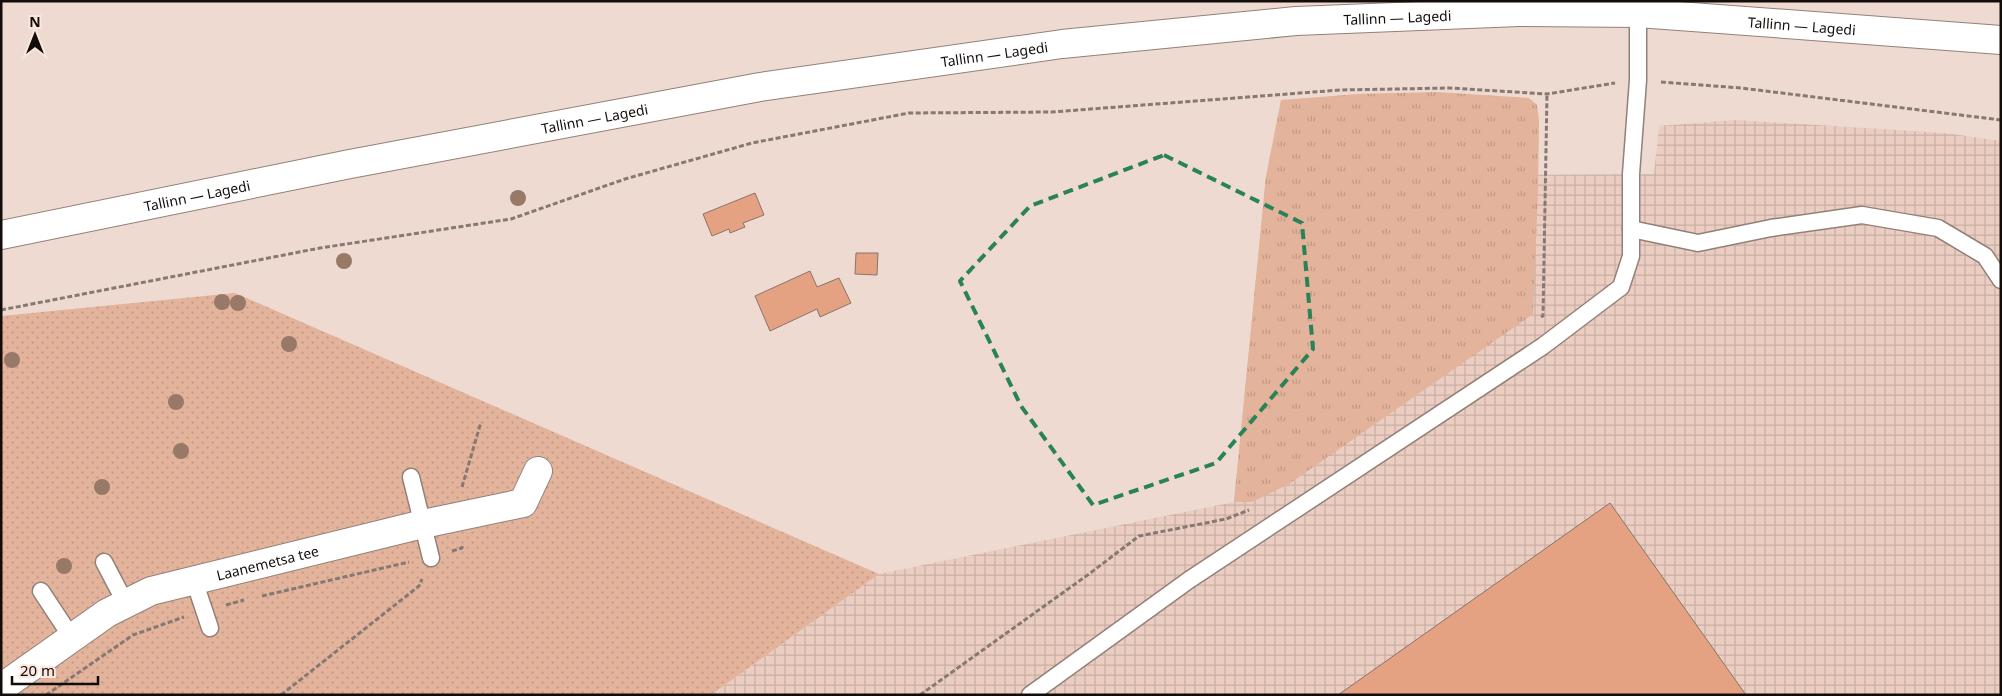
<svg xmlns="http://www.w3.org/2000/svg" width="2002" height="696" font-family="'Noto Sans',sans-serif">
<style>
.industrial{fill:url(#industrial-grid)}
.grass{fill:url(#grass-tufts)}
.garden{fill:url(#garden-dots)}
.building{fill:#e5a283;stroke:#86746b}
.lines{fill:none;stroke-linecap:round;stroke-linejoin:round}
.service-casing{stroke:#938078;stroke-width:19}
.minor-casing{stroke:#938078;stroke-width:30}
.tertiary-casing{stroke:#938078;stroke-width:30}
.path{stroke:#867872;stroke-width:3;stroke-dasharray:5 2.5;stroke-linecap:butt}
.service{stroke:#fff;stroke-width:16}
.minor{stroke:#fff;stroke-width:28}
.tertiary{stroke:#fff;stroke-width:28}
.tree{fill:#987866}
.marked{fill:none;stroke:#2a8358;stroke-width:4;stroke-dasharray:10 6;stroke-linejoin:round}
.labels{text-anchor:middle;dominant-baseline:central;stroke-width:4.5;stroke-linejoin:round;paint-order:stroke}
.street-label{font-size:14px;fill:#130d0a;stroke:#fce7dd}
</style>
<defs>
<pattern id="industrial-grid" width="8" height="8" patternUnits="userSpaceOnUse" patternTransform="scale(1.25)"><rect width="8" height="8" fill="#ebcec1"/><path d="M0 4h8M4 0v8" fill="none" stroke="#c9b0a4"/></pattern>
<pattern id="grass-tufts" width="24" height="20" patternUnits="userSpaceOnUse" patternTransform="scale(1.25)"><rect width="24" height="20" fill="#e3b39c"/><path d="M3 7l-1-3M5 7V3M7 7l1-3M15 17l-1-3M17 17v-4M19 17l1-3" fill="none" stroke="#c29985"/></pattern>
<pattern id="garden-dots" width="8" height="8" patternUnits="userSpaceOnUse" patternTransform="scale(1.25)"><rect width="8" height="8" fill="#e3b39c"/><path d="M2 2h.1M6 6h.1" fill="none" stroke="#c29985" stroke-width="1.8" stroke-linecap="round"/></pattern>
</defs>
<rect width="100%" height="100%" fill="#eedad0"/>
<path class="industrial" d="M1736,120L1945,133L2001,141V695H711L879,574L1234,502L1266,176L1654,174L1659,126Z"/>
<path class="grass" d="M1437,92L1529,98L1537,105L1539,121L1538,193L1533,314L1289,484L1252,502H1234L1266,176L1281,100L1358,94Z"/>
<path class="garden" d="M235,293L879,574L711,695H1V316Z"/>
<g class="building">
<path d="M755,193L764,215L743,223L745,227L730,233L729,229L712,236L703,214Z"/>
<path d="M856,253H878L877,275L855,274Z"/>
<path d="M810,271L817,287L839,278L851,303L820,317L817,309L770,331L755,296Z"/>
<path d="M1610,503L1746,695H1338Z"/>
</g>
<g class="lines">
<g class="service-casing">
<g id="service">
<path d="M1631,229L1698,243L1771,228L1862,215L1938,228L1985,256L2001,280"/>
<path d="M411,477L431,558"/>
<path d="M104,562L126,604"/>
<path d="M194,580L210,628"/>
<path d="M41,591L72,638"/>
<path d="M1030,695L1189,580L1543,346L1621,287L1631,256V174L1638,80V13"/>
</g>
</g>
<g class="minor-casing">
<g id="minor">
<path id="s1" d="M1,688L107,613L151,591L423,524L523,503L538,471"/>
</g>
</g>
<g class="tertiary-casing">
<g id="tertiary">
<path id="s2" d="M1,235L350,164L760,87L1062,44L1296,21L1519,12L1638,13L2001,40"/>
</g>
</g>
<g class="path">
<path d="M1661,82L1741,88L2001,120"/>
<path d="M1,310L320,248L511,219L625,179L752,143L909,113L1052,112L1340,90L1450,88L1547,94L1615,83"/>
<path d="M1541,317L1543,316L1547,94"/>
<path d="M462,487L481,422"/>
<path d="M452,551L462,548V545"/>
<path d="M262,596L409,562"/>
<path d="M226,605L244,600"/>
<path d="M46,695L133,635L184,617"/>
<path d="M281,695L419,586L422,579"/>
<path d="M920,695L1089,574L1139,536L1226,519L1249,510"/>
</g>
<use href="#service" class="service"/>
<use href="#minor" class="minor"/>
<use href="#tertiary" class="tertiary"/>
</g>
<g class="tree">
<circle cx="518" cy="198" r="8"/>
<circle cx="344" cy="261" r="8"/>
<circle cx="222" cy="302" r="8"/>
<circle cx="238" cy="303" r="8"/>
<circle cx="289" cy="344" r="8"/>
<circle cx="12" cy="360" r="8"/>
<circle cx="176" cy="402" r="8"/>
<circle cx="181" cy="451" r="8"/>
<circle cx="102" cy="487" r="8"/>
<circle cx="64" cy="566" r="8"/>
</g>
<path class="marked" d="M1164,155L1302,223L1313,349L1216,463L1093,505L1021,406L960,281L1030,206Z"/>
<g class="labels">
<g class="street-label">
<text stroke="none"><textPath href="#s2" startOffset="1415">Tallinn — Lagedi</textPath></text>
<text stroke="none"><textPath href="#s2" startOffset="1820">Tallinn — Lagedi</textPath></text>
<text stroke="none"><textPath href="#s2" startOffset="1010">Tallinn — Lagedi</textPath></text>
<text stroke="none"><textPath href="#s2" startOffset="605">Tallinn — Lagedi</textPath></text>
<text stroke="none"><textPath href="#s2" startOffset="200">Tallinn — Lagedi</textPath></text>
<text stroke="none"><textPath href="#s1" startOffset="299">Laanemetsa tee</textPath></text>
</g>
</g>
<rect width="2002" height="696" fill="none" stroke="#130d0a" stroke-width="5"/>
<g transform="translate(35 35)" stroke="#fce7dd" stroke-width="4" paint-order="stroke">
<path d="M0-4L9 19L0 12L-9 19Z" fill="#130d0a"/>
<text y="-8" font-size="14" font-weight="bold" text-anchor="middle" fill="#130d0a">N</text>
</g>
<path d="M12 676v8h86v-8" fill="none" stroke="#130d0a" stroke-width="2.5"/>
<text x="20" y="676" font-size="15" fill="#130d0a" stroke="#fce7dd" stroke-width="4" paint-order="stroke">20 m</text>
</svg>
